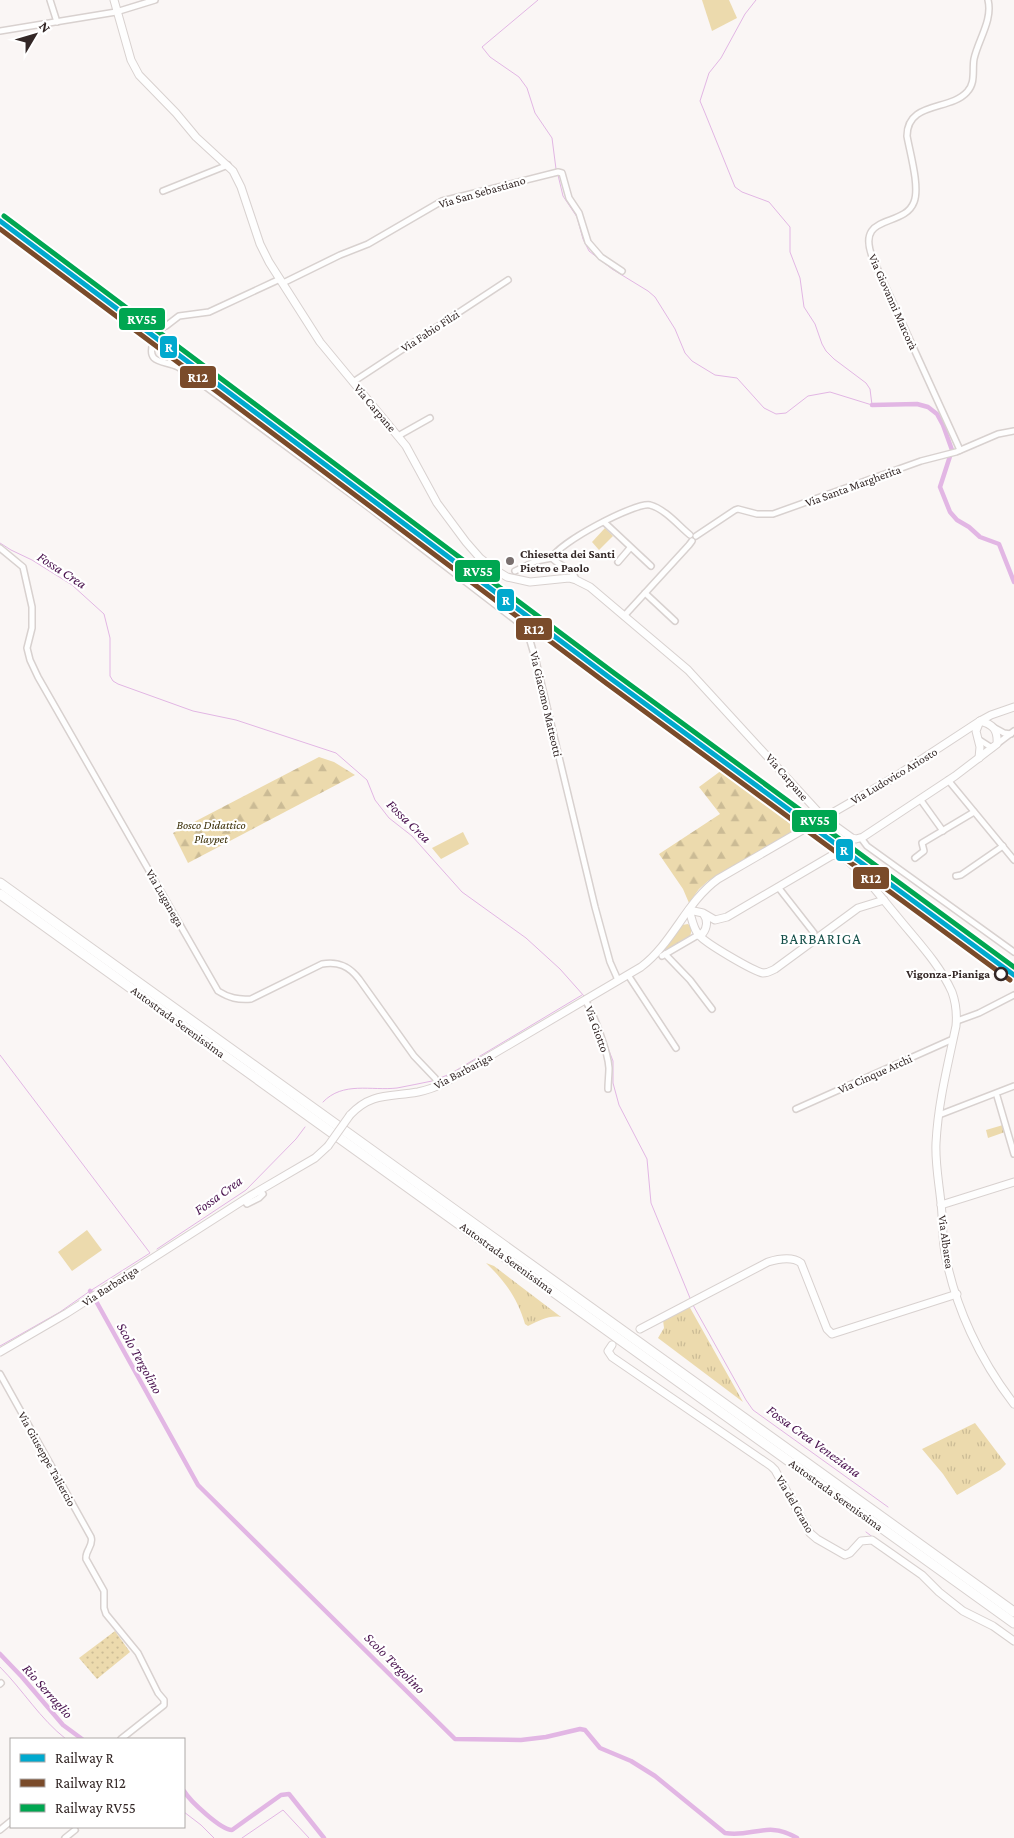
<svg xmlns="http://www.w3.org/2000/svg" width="1014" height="1838" font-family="'Crimson Pro',serif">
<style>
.grass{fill:url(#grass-tufts)}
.forest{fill:url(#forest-firs)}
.park{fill:url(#park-crowns)}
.garden{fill:url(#garden-dots)}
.pitch{fill:#ecdaad}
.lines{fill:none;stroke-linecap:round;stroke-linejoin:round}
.stream{stroke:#e2b6e4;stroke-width:1}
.canal{stroke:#e2b6e4;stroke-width:4.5}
.street-tunnel{stroke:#d2cdcc;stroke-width:5;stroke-dasharray:5 2.5;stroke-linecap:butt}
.secondary-tunnel{stroke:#d2cdcc;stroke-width:7;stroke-dasharray:7 3.5;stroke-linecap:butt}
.street-casing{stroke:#d8d1cf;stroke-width:8}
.secondary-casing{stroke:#d8d1cf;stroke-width:9}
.highway-casing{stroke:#d8d1cf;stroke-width:11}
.street{stroke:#fefefe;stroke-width:5}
.secondary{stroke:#fefefe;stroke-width:7}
.highway{stroke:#fefefe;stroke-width:9}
.secondary-bridge-casing{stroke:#d8d1cf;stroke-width:9;stroke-linecap:butt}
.secondary-bridge{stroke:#fefefe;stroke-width:7}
.rail-1-casing{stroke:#fff;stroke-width:9}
.rail-2-casing{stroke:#fff;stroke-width:9}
.rail-3-casing{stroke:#fff;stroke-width:9}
.rail-1{stroke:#00a9ce;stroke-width:5}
.rail-2{stroke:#7a4b2a;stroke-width:5}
.rail-3{stroke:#00a651;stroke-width:5}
.poi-dot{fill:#796f6e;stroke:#fff;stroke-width:2}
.stop-dot{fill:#fff;stroke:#332726;stroke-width:2.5}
.labels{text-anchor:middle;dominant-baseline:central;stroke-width:4.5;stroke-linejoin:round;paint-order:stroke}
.street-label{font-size:12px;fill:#332726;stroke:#fff}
.poi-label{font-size:12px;font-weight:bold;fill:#332726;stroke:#fff;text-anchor:start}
.park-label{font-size:12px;font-style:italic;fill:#382c04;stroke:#fff}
.stop-label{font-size:12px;font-weight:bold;fill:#332726;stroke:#fff;text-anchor:end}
.water-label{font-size:14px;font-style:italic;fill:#470f4c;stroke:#fff}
.quarter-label{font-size:15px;letter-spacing:1px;fill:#16514b;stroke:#fff}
.line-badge{stroke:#fff;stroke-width:2}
.badge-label{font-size:14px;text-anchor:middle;font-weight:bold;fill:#fff}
</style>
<defs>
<pattern id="grass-tufts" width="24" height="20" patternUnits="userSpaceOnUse" patternTransform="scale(1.25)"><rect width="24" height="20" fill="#ecdaad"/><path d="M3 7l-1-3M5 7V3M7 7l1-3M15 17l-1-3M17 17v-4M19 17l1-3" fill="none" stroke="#cbbb95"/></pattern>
<pattern id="forest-firs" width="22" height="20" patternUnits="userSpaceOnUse" patternTransform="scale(1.25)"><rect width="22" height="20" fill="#ecdaad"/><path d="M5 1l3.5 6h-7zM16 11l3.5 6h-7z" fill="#cbbb95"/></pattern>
<pattern id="park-crowns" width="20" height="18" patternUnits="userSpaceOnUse" patternTransform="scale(1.25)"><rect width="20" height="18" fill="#ecdaad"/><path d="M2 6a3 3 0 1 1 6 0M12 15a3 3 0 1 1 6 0" fill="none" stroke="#cbbb95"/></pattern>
<pattern id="garden-dots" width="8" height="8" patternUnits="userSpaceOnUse" patternTransform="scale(1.25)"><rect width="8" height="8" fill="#ecdaad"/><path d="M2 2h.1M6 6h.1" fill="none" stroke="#cbbb95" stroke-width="1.8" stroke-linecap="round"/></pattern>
</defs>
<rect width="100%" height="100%" fill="#faf6f5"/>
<g class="grass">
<path d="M688,924L692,928L690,937L661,954L682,925Z"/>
<path d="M486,1263L494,1266L561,1317C549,1315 539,1321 528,1326L525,1324C518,1299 505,1281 486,1263Z"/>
<path d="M689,1306L743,1402L658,1338L664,1328L663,1320Z"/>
<path d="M975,1423L1006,1464L1000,1470L957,1495L943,1474L922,1449Z"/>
</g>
<g class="forest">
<path d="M319,757L334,762L355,775L188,863L173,833Z"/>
<path d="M722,770L726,771L802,826L708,881L699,889L689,903L683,889L659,854L720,814L699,787Z"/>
</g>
<path class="park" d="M1003,1125L1005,1132L988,1138L986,1130Z"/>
<path class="garden" d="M115,1631L130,1652L97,1679L79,1658Z"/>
<g class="pitch">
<path d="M702,0H729L737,18L712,31Z"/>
<path d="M605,528L613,536L599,550L592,542Z"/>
<path d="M463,832L469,844L441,859L432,848Z"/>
<path d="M87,1230L102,1250L72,1271L58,1252Z"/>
</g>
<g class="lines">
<g class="stream">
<path d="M538,0L482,47L490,57L519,77L527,88L535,113L552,138L556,169"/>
<path d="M558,175L563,196L577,217L583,239L589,251L612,269L648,291L655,297L675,329L685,353L692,361L715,375L737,378L764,408L776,414L786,413L808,396L830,392L872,405L870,389L866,383L834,359L826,351L822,344L815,324L804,307L800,278L790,252V227L769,202L742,192L735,187L705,113L700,101L709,73L721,58L745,14L756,0"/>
<path d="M0,543L11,550L32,560L72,585L104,614L110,638V676L113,681L118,684L193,711L236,720L336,753L367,780L375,800L389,818L412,836L462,892L526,938L560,969L584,996"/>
<path d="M591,1004L613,1061V1083L619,1105L647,1159L651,1203L690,1298"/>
<path d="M0,1055L150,1253L90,1291L60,1312L0,1346"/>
<path d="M440,1078L450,1074L582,995"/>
<path d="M323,1102C343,1081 371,1091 397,1088C409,1086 421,1083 432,1081"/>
<path d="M157,1249L246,1190L296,1139L305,1127"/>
<path d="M693,1305L746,1400L753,1410L888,1507"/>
<path d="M866,1532L874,1538"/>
<path d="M926,1574L934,1582"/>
<path d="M0,1667C23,1690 40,1719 66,1739"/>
<path d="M184,1812L201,1825L214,1838"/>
<path d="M242,1838L283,1810L309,1838"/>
</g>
<g class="canal">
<path d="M872,405L917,404L928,407L937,414L943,425L952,450L940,487L950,512L957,520L969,527L980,537L999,544L1014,582"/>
<path d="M90,1291L92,1293"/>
<path d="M96,1301L198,1485L455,1739L521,1740L546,1737L580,1729L585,1730L600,1748L631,1761L655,1776L725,1833C752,1838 767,1820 797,1838"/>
<path d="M0,1654L22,1677L63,1725L82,1739"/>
<path d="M184,1791C190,1801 221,1830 232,1830L281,1795L289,1794L324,1838"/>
</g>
<path class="street-tunnel" d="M153,343L166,326"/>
<path class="secondary-tunnel" d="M806,828L827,816"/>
<g class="street-casing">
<g id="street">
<path d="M50,0L57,22"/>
<path d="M0,31L116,12L155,0"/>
<path d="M163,191L228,165"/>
<path d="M283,283L340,255L368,244L442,201L558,172L562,173L569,198L579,213L588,242L601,257L622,271"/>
<path d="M166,326L179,316L209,312L280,279"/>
<path d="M153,343C146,365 165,360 178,367C185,371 191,376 198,381L371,509L523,626L528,634L536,661L595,907L610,962L618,980"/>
<path d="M353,382L508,280"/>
<path d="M398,436L430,418"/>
<path d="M960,450L873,259C854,212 904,229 914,202C920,187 910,153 907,136C907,101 950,111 967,92C976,83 972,70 974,59C978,40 993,20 988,0"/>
<path d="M604,522L651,566"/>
<path d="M696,536L735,510L738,509L757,514H773L921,461L956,452L998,434L1014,431"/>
<path d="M0,548L23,567L32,607V628L27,648L30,660L38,677L218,991C229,998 238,1000 251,999L322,964C338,961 349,966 359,979L414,1056L435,1078L439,1085"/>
<path d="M552,558C558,543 635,502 650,505C665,509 679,526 690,535"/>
<path d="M618,562L630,548"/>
<path d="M515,571L536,561L552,558C559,566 573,568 576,580"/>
<path d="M645,593L675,621"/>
<path d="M624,616L689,545L692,541"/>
<path d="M993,727L1004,733L1011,734"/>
<path d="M978,739L992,748"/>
<path d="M997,744L1014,731"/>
<path d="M948,780L1014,860"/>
<path d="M920,799L943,831"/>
<path d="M861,838L867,846L1014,952"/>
<path d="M915,858L924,851L922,843L974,812"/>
<path d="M956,876L961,875L1003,846"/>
<path d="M778,887L814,933"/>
<path d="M665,954L690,980L712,1009"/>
<path d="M662,956L698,935"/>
<path d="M628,975L676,1048"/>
<path d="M585,1000C594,1014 608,1052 609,1068C609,1075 608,1082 608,1089"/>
<path d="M957,1021L979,1013L1014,995"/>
<path d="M997,1096L1014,1154"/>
<path d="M796,1109L953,1039"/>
<path d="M939,1115L1014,1086"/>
<path d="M244,1200L247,1204L259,1198L263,1194"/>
<path d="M0,1374L91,1537C94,1546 85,1550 86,1559L104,1591V1608L106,1614L138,1653L158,1693L164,1700V1705L121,1739"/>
<path d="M0,1684L1,1683"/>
<path d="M0,1830L11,1821"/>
<path d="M65,1838L75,1830"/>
</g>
</g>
<g class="secondary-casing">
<g id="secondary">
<path d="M114,0L131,60L139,75L176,113L196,137L233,171L241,187L260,244L269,262L320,342L406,446L437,503L466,542L480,558L494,569L507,577L530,582L569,578L576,580L590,587L688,670L821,815"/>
<path d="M979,758L980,747L976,731L980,721"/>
<path d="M827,816L893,778L980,721L991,715L1014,707"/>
<path d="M827,820L852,838L856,839L863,837L955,776L997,744C998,730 993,724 980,721"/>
<path d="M689,910L703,913L715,920L727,917L831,856L839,854C862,870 878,894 896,915C916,940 939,963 952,992C956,1003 957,1015 956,1026C948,1064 938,1103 936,1143C935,1163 939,1183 941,1203C943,1220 942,1237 945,1253C955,1307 980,1360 1014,1404"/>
<path d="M689,910C692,918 693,929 699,935C705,943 753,971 763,973C768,973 771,971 775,969L858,908L884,900"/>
<path d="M698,935L703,933C707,928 708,920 704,915"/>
<path d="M350,1115C371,1092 391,1097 418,1092C427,1090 436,1087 444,1083L641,967C673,943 686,902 718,879L806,828"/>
<path d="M941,1205L1014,1182"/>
<path d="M640,1329L768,1262C778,1259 792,1256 801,1263L827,1329L832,1334L957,1294"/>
<path d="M612,1345L608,1351L612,1357L771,1466L775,1470L810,1533L817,1539L845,1555L850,1553L861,1541L872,1540L922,1575L939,1592L963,1611L993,1626L1014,1641"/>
<path d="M0,1352L67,1313L250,1196L315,1158L328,1146"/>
</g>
</g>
<g class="highway-casing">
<g id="highway">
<path d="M0,883L1014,1612"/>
<path d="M0,894L1014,1623"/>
</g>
</g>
<use href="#street" class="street"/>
<use href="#secondary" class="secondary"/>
<use href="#highway" class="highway"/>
<g class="secondary-bridge-casing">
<g id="secondary-bridge">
<path d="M821,815L827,820"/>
<path d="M328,1146L350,1115"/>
</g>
</g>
<use href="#secondary-bridge" class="secondary-bridge"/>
<g class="rail-1-casing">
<path id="rail-1" d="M0,221L610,678L1014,975"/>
</g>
<g class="rail-2-casing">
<path id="rail-2" d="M0,229L606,683L1010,980"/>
</g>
<g class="rail-3-casing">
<path id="rail-3" d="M4,216L614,673L1014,967"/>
</g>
<use href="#rail-1" class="rail-1"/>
<use href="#rail-2" class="rail-2"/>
<use href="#rail-3" class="rail-3"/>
</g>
<circle class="poi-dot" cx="510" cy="561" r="5"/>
<circle class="stop-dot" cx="1001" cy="974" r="6"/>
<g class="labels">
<g class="street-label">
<text transform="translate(482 192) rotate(-16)">Via San Sebastiano</text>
<text transform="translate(893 302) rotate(66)">Via Giovanni Marcorà</text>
<text transform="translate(430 331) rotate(-33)">Via Fabio Filzi</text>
<text transform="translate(375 408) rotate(50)">Via Carpane</text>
<text transform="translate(853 486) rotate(-20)">Via Santa Margherita</text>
<text transform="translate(546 704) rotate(77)">Via Giacomo Matteotti</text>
<text transform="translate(894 776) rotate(-31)">Via Ludovico Ariosto</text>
<text transform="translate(787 777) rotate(49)">Via Carpane</text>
<text transform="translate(165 898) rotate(60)">Via Luganega</text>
<text transform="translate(178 1022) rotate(36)">Autostrada Serenissima</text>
<text transform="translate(597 1029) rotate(70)">Via Giotto</text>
<text transform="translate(463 1071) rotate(-28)">Via Barbariga</text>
<text transform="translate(875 1074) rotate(-24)">Via Cinque Archi</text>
<text transform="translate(946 1242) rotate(82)">Via Albarea</text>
<text transform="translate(507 1258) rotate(36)">Autostrada Serenissima</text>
<text transform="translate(110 1286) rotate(-33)">Via Barbariga</text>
<text transform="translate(47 1459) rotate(61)">Via Giuseppe Taliercio</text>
<text transform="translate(836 1495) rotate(36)">Autostrada Serenissima</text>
<text transform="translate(795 1504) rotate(60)">Via del Grano</text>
</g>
<g class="poi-label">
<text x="520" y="554">Chiesetta dei Santi<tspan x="520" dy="14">Pietro e Paolo</tspan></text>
</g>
<g class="park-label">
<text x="211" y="825">Bosco Didattico<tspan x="211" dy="14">Playpet</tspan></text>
</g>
<g class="stop-label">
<text x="990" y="974">Vigonza-Pianiga</text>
</g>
<g class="water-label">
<text transform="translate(62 570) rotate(33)">Fossa Crea</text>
<text transform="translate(409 821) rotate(44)">Fossa Crea</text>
<text transform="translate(218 1195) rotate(-36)">Fossa Crea</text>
<text transform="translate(140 1358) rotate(61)">Scolo Tergolino</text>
<text transform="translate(814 1441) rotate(36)">Fossa Crea Veneziana</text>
<text transform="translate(395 1663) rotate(45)">Scolo Tergolino</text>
<text transform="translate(48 1691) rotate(48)">Rio Serraglio</text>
</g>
<g class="quarter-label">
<text x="821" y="939">BARBARIGA</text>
</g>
</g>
<g class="line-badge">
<rect x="118" y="307" width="48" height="24" rx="5" fill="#00a651"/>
<rect x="159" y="335" width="19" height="24" rx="5" fill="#00a9ce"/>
<rect x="179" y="365" width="38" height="24" rx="5" fill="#7a4b2a"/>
<rect x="454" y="559" width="47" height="24" rx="5" fill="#00a651"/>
<rect x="496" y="588" width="19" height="24" rx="5" fill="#00a9ce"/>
<rect x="515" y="617" width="38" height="24" rx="5" fill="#7a4b2a"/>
<rect x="791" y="809" width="47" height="24" rx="5" fill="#00a651"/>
<rect x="835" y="838" width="19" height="24" rx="5" fill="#00a9ce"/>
<rect x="852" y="866" width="38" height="24" rx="5" fill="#7a4b2a"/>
</g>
<g class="badge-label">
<text x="142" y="324">RV55</text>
<text x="169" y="352">R</text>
<text x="198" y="382">R12</text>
<text x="478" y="576">RV55</text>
<text x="506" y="605">R</text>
<text x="534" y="634">R12</text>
<text x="815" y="825">RV55</text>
<text x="844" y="855">R</text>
<text x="871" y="883">R12</text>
</g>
<rect x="10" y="1738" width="175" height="90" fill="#ffffff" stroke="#ada9a8"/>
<rect x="20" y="1754" width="25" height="8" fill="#00a9ce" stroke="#ada9a8"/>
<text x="55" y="1763" font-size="15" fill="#332726">Railway R</text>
<rect x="20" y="1779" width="25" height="8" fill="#7a4b2a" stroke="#ada9a8"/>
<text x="55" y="1788" font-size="15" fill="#332726">Railway R12</text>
<rect x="20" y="1804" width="25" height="8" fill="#00a651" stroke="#ada9a8"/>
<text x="55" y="1813" font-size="15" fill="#332726">Railway RV55</text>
<g transform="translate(35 35) rotate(52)" stroke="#ffffff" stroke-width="4" paint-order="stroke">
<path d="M0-4L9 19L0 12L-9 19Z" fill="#332726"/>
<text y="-8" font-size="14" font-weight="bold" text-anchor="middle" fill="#332726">N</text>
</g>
</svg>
